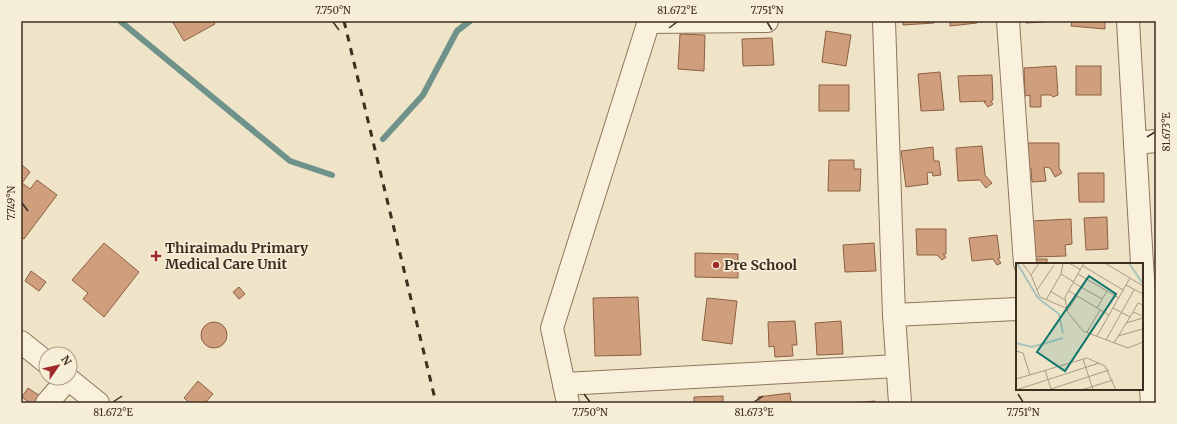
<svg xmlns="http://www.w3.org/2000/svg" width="1177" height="424" font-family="Merriweather,serif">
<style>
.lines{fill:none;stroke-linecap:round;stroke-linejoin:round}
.stream{stroke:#6f938a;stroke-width:6}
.building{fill:#cf9f7d;stroke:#8d5f41}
.minor-casing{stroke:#8d765c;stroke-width:24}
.minor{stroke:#faf1dc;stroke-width:22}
.rail{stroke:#3d2e20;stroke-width:3;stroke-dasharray:7 7;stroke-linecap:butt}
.ticks{fill:none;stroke:#3d2e20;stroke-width:1.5}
.poi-dot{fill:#9e2a2b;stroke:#f7eed8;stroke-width:1.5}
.labels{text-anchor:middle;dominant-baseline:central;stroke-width:3.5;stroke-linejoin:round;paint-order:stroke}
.poi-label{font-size:14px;font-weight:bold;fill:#3d2e20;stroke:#f7eed8;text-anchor:start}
.inset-river{fill:none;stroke:#a9c4bc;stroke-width:2}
.inset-road{fill:none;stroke:#a89b85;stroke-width:1}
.view{fill:#0f766e;fill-opacity:0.15;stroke:#0f766e;stroke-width:2}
.inset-edge{fill:none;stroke:#3d2e20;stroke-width:2}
.neatline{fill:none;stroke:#3d2e20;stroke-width:1.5}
.ticks-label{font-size:10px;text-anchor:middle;fill:#3d2e20}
</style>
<rect width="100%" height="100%" fill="#f0e4c8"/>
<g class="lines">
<g class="stream">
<path d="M120,21L290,161L332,175"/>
<path d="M383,139L423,95L457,31L470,21"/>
</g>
</g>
<g class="building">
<path d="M172,21H213L215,24L184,41Z"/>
<path d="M903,21H933L934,23L903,25Z"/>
<path d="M950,21H977V23L950,26Z"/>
<path d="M1026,21H1045V22L1026,23Z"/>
<path d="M1072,21H1105V29L1071,26Z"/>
<path d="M826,31L851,35L846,66L822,62Z"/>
<path d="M680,34L705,35L704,71L678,69Z"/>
<path d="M772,38L774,65L743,66L742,39Z"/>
<path d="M1056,66L1058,95L1053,97L1051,95H1041V107H1030V95L1025,96L1024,68Z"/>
<rect x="1076" y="66" width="25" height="29"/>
<path d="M940,72L944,110L921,111L918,74Z"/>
<path d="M992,75L993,100L991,101L993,104L988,107L984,102L986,101L960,102L958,76Z"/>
<rect x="819" y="85" width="30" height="26"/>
<path d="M1027,143H1059V168L1062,173L1055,177L1050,168L1044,167L1046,181L1032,182L1031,168H1027Z"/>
<path d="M982,146L985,175L992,183L986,188L980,180L958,181L956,148Z"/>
<path d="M933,147L934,161H939L941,175L933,176L932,172L927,173L928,184L906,187L901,151Z"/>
<path d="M829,160H854V169H861L860,191H828Z"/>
<path d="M21,164L30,172L22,183L30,189L37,180L57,195L24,239L21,237Z"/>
<path d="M1078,173H1104V202H1079Z"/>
<path d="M1107,217L1108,249L1086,250L1084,218Z"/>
<path d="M1071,219L1072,244L1065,245L1066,256L1034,257L1032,221Z"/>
<path d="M916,229H946V254H943L946,257L942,260L937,255H917Z"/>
<path d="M997,235L1000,258L998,259L1001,263L997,265L993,259L972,261L969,238Z"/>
<path d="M104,243L139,272L104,317L83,299L88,293L72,280Z"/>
<path d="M874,243L876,271L845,272L843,245Z"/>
<path d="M695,253L738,254V278L695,277Z"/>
<rect x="1030" y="259" width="17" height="5"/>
<path d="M31,271L46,282L39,291L25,281Z"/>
<path d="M239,287L245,294L239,299L233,292Z"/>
<path d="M638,297L641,355L595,356L593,298Z"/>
<path d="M707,298L737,301L732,344L702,340Z"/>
<path d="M795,321L797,345H792L793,356L775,357L774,346L769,347L768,322Z"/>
<path d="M841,321L843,354L817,355L815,323Z"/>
<circle cx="214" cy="335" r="13"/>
<path d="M198,381L213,394L205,403H190L184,398Z"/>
<path d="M28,388L40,396L35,403H30L22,397Z"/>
<path d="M790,393L791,403H759L758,397Z"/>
<path d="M723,396V403H694V397Z"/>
<path d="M875,401V403H851Z"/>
</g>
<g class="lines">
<g class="minor-casing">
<g id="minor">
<path d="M884,21L894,315L900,403"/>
<path d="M1008,21L1025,264"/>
<path d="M1128,21L1142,264"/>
<path d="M648,22L767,21"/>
<path d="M1135,143L1156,141"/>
<path d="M1142,264L1152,403"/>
<path d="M894,315L1017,309"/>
<path d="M21,342L46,362"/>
<path d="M67,378L98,403"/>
<path d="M564,384L897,366"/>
<path d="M47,403L68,379"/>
<path d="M568,403L552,328L649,21"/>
</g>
</g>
<use href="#minor" class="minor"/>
<path class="rail" d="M344,21L436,403"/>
</g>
<path class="ticks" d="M333,22L339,30M767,22L772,30M669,28L677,22M1147,137L1155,132M22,203L28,211M584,394L590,402M1018,394L1023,402M113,402L122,396M754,402L763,396"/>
<g class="poi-dot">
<path d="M154 250h4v4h4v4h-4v4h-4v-4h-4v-4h4z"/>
<circle cx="716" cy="265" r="4"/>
</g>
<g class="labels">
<g class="poi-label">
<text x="165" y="248">Thiraimadu Primary<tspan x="165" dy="16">Medical Care Unit</tspan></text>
<text x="724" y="265">Pre School</text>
</g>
</g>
<g transform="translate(1016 263)">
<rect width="127" height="127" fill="#f0e4c8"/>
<path class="inset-river" d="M1,0L22,35L43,51L47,70M113,0L127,21M0,80L16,84L47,75"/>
<path class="inset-road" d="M6,0L15,12L24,34L50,45M47,0L45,11L58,19M53,0L65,7M68,0L49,34L51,48L67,68L112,85L127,79M89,0L127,23M67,3L107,27M62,11L103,35M15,12L23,0M58,20L86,36M110,22L127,31M21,27L38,2M34,28L49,37M53,28L93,52M30,37L45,11M81,45L91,28M97,45L114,54L98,80M51,48L61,33M117,49L122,40L127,42M114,54L117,49L127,53M110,60L127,55M71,69L84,47M81,73L114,15M102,73L127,66M90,77L118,27M0,88L7,90L14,112M67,96L77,127M29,107L35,126M0,116L71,95L89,103L100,127M0,127L83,100M32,127L93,107M65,127L97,117"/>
<path class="view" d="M73,13L100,31L49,108L21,89Z"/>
<rect width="127" height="127" class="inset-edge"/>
</g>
<rect width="1177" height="424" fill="none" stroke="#f7eed8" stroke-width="44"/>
<g transform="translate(58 366) rotate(56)"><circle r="19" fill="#f7eed8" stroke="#ada18e"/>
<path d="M0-3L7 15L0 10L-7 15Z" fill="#9e2a2b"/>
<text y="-6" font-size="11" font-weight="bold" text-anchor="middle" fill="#3d2e20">N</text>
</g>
<rect x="22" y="22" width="1133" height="380" class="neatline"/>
<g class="ticks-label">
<text x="333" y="14">7.750°N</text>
<text x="677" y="14">81.672°E</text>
<text x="767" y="14">7.751°N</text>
<text transform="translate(1166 132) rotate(-90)" y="4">81.673°E</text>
<text transform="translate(11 203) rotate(-90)" y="4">7.749°N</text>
<text x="113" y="416">81.672°E</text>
<text x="590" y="416">7.750°N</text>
<text x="754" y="416">81.673°E</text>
<text x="1023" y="416">7.751°N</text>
</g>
</svg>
